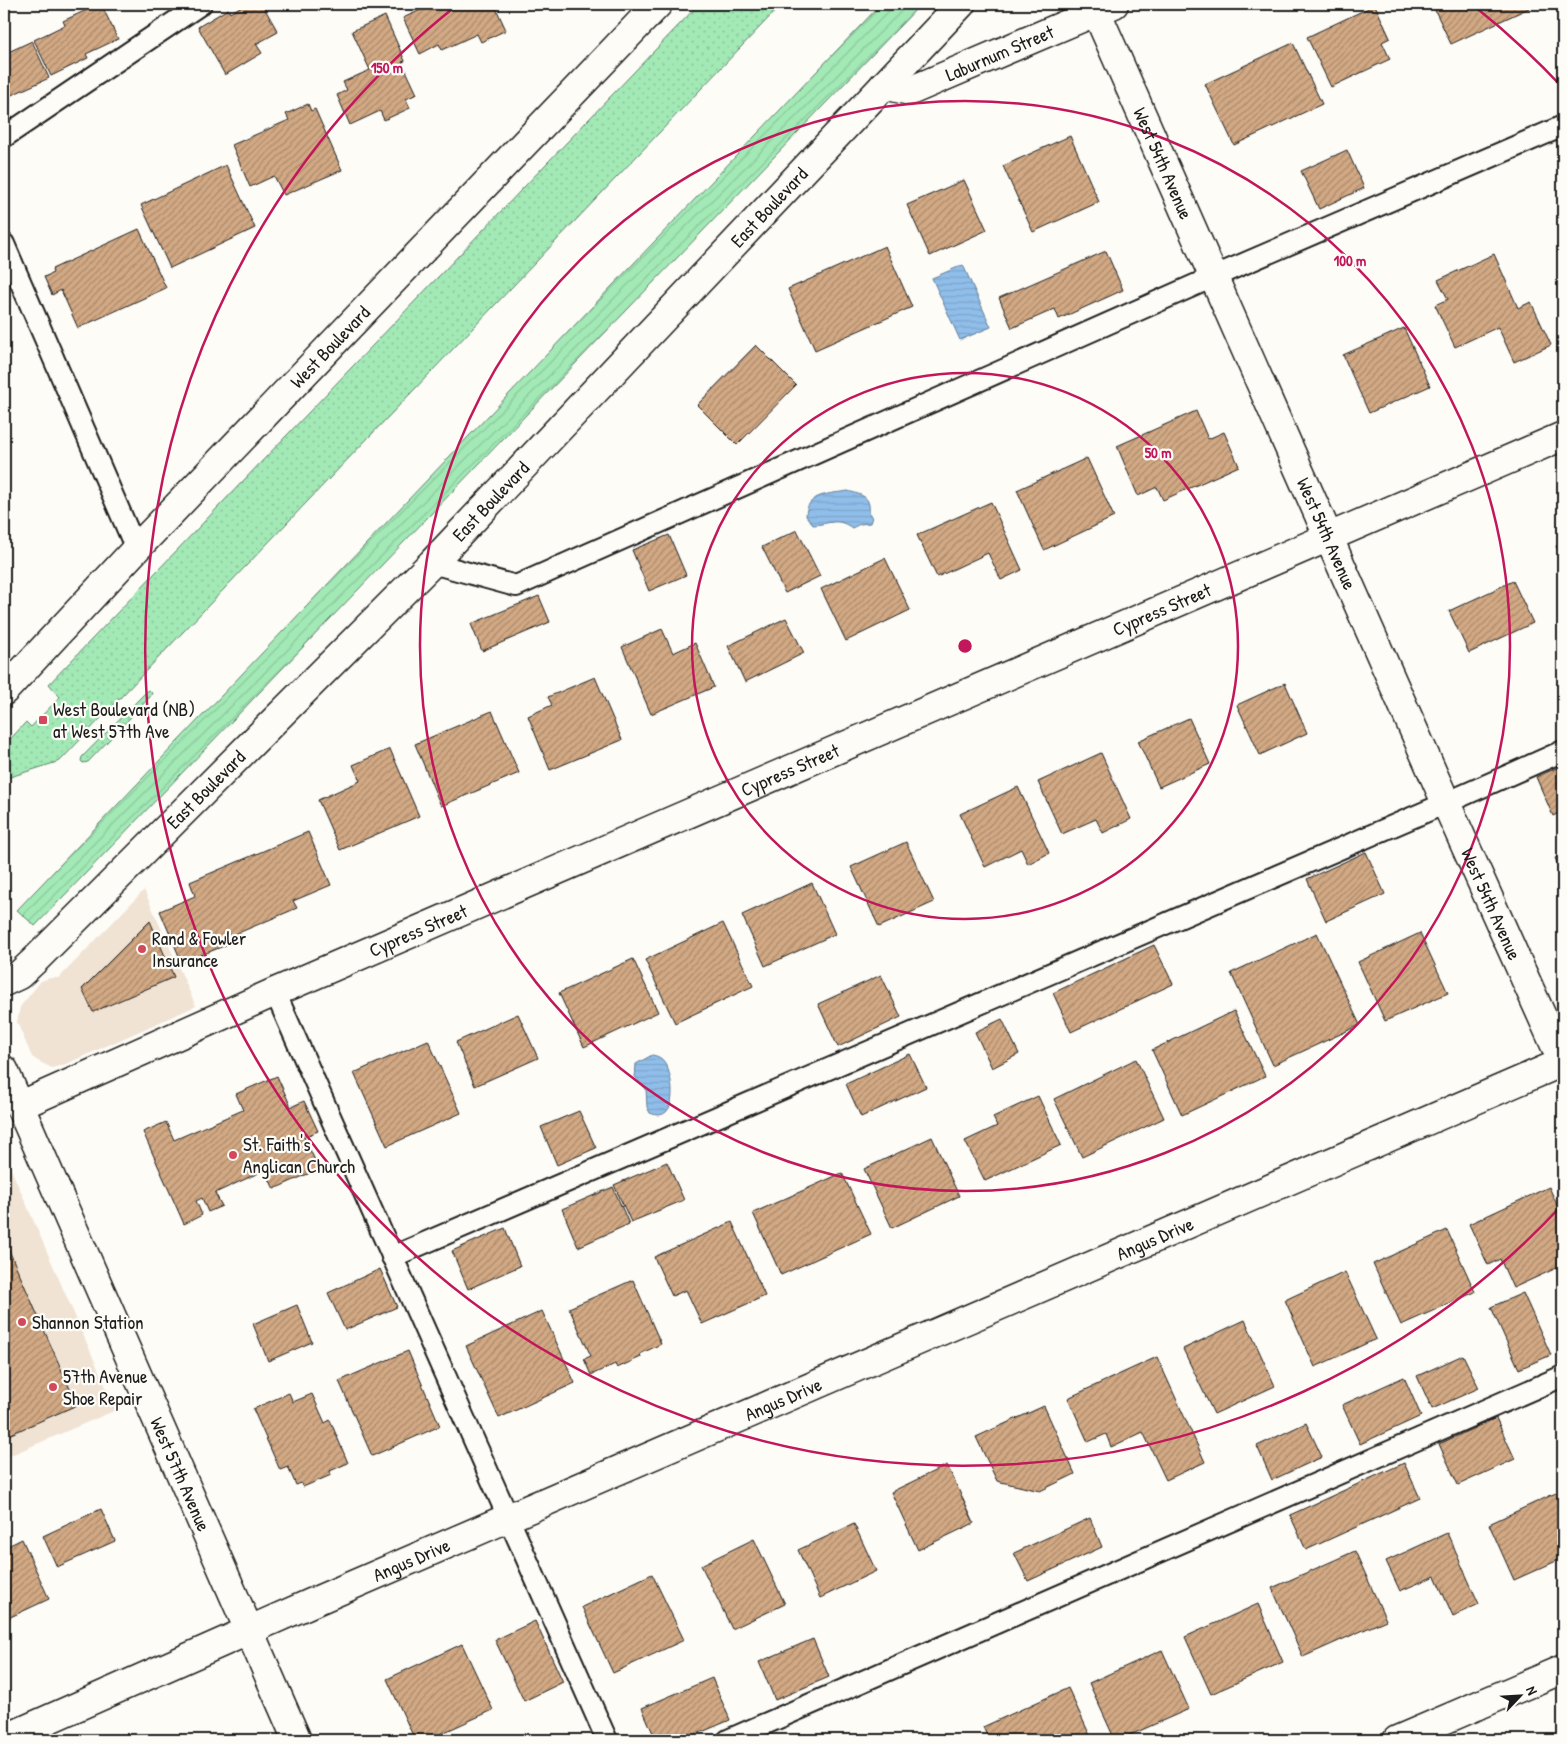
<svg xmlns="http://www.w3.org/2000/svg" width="1567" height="1744" font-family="'Patrick Hand',sans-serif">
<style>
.built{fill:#f0e3d4}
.grass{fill:url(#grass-dots);stroke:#5f8269}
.garden{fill:url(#garden-furrows);stroke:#5f8269}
.water{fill:url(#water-rules);stroke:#627d98}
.building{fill:url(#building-hatch);stroke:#1c1c1c}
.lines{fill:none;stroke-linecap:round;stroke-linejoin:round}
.lane-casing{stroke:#1c1c1c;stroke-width:24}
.street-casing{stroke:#1c1c1c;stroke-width:31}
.secondary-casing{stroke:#1c1c1c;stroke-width:31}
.lane{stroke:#fdfcf7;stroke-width:20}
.street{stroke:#fdfcf7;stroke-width:28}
.secondary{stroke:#fdfcf7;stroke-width:28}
.ring{fill:none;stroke:#c2185b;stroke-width:2.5}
.poi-dot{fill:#d1495b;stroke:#fdfcf7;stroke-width:2}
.labels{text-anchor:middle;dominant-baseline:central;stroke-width:4.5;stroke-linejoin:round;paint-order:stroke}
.street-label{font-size:19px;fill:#1c1c1c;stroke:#fdfcf7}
.poi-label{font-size:19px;fill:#1c1c1c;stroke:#fdfcf7;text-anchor:start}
.centre{fill:#c2185b;stroke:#fdfcf7;stroke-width:2.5}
.ring-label{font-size:15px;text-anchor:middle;font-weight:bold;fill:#c2185b;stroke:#fdfcf7;stroke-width:4.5;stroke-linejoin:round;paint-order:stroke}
</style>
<defs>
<pattern id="grass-dots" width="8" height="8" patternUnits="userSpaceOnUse" patternTransform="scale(1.25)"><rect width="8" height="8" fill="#a2e9b6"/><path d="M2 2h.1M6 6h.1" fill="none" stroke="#8bc79c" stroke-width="1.8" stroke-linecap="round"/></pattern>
<pattern id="garden-furrows" width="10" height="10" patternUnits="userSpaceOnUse" patternTransform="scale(1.25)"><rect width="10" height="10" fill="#a2e9b6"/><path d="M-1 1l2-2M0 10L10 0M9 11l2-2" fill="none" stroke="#8bc79c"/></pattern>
<pattern id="water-rules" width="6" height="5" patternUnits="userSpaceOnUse" patternTransform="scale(1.25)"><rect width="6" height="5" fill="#90beea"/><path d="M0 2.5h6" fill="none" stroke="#7ca3c8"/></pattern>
<pattern id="building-hatch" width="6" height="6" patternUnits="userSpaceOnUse" patternTransform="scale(1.25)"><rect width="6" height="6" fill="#d2a984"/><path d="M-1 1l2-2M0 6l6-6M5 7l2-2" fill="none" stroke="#aa896b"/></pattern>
</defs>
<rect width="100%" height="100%" fill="#fdfcf7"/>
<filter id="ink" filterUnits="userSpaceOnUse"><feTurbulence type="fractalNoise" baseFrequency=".02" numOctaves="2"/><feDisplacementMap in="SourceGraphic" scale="10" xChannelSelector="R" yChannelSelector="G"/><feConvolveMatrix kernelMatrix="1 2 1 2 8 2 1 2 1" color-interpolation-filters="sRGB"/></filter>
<g filter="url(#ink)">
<g class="built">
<path d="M144,890L196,1006L66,1064L52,1068L38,1061L32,1057L17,1022L20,1007L41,981L50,978H59Z"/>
<path d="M4,1153L116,1410L4,1458Z"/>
</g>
<g class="grass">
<path d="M699,4H782L60,761L4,779V746L26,722L31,727L60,697L49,684Z"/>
<path d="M149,690L152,693L150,697L88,762L83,763L81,761L82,757L146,692Z"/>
</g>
<path class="garden" d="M881,4H921L35,926L17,910Z"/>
<g class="water">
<path d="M963,265L991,327L960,340L932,278Z"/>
<path d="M848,491C862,495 871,496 869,513L872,517L870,523L860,524L852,528C837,517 830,524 813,525L806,516C806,493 830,494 848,491Z"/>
<path d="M652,1055C658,1056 662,1058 665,1063C674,1077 679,1125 650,1113L647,1107L646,1089L635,1077L636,1064Z"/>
</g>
<g class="building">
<path d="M99,4H101L118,39L86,54L88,58L51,76L34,40L65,25L63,21Z"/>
<path d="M245,4H262L278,32L256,44L262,53L225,75L198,27L228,9L230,13Z"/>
<path d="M423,4H494L506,30L481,42L477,34L442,50L439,44L420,54L403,18L425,8Z"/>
<path d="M1432,4H1527L1529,8L1451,44Z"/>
<path d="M1375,5L1390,38L1382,42L1390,59L1331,87L1307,37Z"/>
<path d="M385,16L405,61L402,62L417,94L406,99L410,108L384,120L380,111L350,125L337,95L347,90L343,82L370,70L352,31Z"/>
<path d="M32,41L49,78L5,98L4,54Z"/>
<path d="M1293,43L1322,104L1234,145L1205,84Z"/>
<path d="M308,104L311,111L315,109L342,170L284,195L274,176L250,187L232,145L289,120L286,114Z"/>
<path d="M1070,136L1099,202L1033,232L1003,166Z"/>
<path d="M1347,150L1364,188L1319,209L1301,171Z"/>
<path d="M226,165L255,228L170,268L141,205Z"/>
<path d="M964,180L987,230L930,256L907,205Z"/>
<path d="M139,229L166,288L78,328L61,290L52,295L44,277L53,273L52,269Z"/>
<path d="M885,246L912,307L815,350L788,289Z"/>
<path d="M1106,251L1123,290L1059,319L1055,309L1012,328L999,298Z"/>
<path d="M1494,254L1518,308L1531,302L1551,345L1514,362L1498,327L1455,347L1435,305L1448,299L1438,280Z"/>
<path d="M1404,328L1430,386L1369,413L1343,355Z"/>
<path d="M756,345L796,385L737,445L697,405Z"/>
<path d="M1196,411L1208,439L1224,432L1239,466L1163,500L1157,487L1138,496L1117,446Z"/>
<path d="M1087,458L1114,517L1044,550L1017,490Z"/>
<path d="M991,502L1022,570L1001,580L988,553L937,577L917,535Z"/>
<path d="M797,530L820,576L785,593L762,547Z"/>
<path d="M669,535L686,575L649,591L632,550Z"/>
<path d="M1563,543V562L1556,546Z"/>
<path d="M885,558L910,610L846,641L821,589Z"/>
<path d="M1513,581L1533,623L1469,653L1449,611Z"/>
<path d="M539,596L550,622L482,651L471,624Z"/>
<path d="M786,618L804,653L745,682L728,646Z"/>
<path d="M662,629L673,653L695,643L714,687L651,714L622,647Z"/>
<path d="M595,677L622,740L550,770L528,716L552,705L548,697Z"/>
<path d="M1285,683L1307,733L1260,755L1237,705Z"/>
<path d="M492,711L519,773L441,806L415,744Z"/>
<path d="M1189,718L1210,764L1159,787L1138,741Z"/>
<path d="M390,749L419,816L340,850L318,800L360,781L353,765Z"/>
<path d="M1101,753L1131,819L1103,833L1096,819L1062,834L1038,782Z"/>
<path d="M1563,765V811L1553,816L1536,777Z"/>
<path d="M1018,787L1049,853L1028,864L1021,849L985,867L960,814Z"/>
<path d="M308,832L331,885L293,901L297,908L224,939L226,945L182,963L160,911L195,896L190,882Z"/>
<path d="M906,842L934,902L879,927L851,867Z"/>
<path d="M1366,852L1385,894L1326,921L1307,879Z"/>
<path d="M1563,854V877L1555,858Z"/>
<path d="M812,883L835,934L765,966L742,915Z"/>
<path d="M150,921L174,977L93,1012L82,989Z"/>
<path d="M723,923L753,986L675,1023L645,960Z"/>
<path d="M1317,933L1360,1025L1273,1065L1231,973Z"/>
<path d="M1420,933L1448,993L1385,1021L1358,962Z"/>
<path d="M1154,945L1173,984L1071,1032L1053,993Z"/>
<path d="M633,959L658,1012L584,1047L559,993Z"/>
<path d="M881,975L901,1017L838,1047L818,1004Z"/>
<path d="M1234,1011L1265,1076L1182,1115L1152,1050Z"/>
<path d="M518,1014L538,1058L475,1086L456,1042Z"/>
<path d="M1002,1019L1019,1054L992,1068L975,1032Z"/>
<path d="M428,1040L461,1113L387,1146L354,1073Z"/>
<path d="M910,1054L926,1087L861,1117L846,1084Z"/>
<path d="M1136,1059L1164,1118L1082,1157L1054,1099Z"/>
<path d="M277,1076L291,1107L304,1101L318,1131L304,1137L319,1169L274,1189L265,1170L215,1193L222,1206L208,1212L202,1198L196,1201L202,1215L184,1224L143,1132L166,1122L174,1140L243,1110L236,1094Z"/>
<path d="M1038,1096L1061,1145L985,1181L965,1141L997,1126L993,1117Z"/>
<path d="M579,1111L596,1148L557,1165L541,1127Z"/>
<path d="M932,1137L959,1196L892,1228L864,1169Z"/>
<path d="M667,1162L684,1200L631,1222L614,1185Z"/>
<path d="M842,1173L871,1234L781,1275L753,1213Z"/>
<path d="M613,1187L629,1224L578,1247L562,1209Z"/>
<path d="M1549,1187L1563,1218V1265L1513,1288L1500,1259L1488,1265L1469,1224Z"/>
<path d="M732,1222L765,1296L702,1324L686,1290L672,1296L654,1257Z"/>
<path d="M505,1228L520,1266L468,1289L452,1251Z"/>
<path d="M1447,1230L1475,1292L1401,1325L1373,1264Z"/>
<path d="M4,1239L77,1405L4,1437Z"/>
<path d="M380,1269L397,1307L345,1330L328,1293Z"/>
<path d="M1345,1272L1376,1339L1315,1367L1285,1300Z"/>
<path d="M633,1280L661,1344L640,1354L641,1357L617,1368L615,1364L591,1375L584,1359L591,1356L569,1308Z"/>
<path d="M1523,1293L1551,1355L1519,1369L1491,1307Z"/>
<path d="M297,1305L312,1342L268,1361L253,1324Z"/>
<path d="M542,1311L575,1383L499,1418L466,1346Z"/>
<path d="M1245,1320L1275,1386L1214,1414L1183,1349Z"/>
<path d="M408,1351L440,1426L372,1456L339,1381Z"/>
<path d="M1463,1355L1479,1388L1432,1409L1417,1376Z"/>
<path d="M1157,1357L1205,1462L1166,1480L1143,1432L1111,1447L1106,1434L1088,1442L1068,1398Z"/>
<path d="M1404,1377L1421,1416L1360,1444L1342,1405Z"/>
<path d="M289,1393L293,1402L312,1394L325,1423L330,1420L348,1463L330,1471L331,1475L303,1487L301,1483L296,1485L288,1467L280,1470L253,1409Z"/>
<path d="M1044,1406L1075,1474L1040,1491L997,1481L976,1437Z"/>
<path d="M1496,1418L1515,1459L1458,1485L1439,1444Z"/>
<path d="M1306,1423L1322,1457L1272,1480L1257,1446Z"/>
<path d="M1404,1463L1420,1498L1306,1550L1290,1515Z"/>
<path d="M947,1465L974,1523L918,1550L891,1492Z"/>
<path d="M1558,1492L1563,1503V1558L1514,1580L1489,1524Z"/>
<path d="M101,1509L115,1541L57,1567L43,1536Z"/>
<path d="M1090,1518L1102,1547L1028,1581L1014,1553Z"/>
<path d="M854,1524L876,1571L820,1598L798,1550Z"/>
<path d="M1447,1533L1479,1604L1453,1616L1435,1576L1400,1591L1386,1561Z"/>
<path d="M22,1539L49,1599L4,1620V1548Z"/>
<path d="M754,1539L785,1604L732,1629L701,1565Z"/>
<path d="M1355,1551L1386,1620L1303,1657L1272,1588Z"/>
<path d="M652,1574L684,1640L613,1673L582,1607Z"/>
<path d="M1258,1604L1283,1662L1211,1694L1185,1637Z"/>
<path d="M535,1621L563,1682L524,1701L495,1640Z"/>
<path d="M813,1639L829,1677L775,1700L759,1662Z"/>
<path d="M462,1644L493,1710L427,1740H415L387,1679Z"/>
<path d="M1162,1650L1189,1709L1119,1740H1115L1089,1683Z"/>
<path d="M712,1678L730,1720L683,1740H656L642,1708Z"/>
<path d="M1068,1688L1092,1740H989L983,1727Z"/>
</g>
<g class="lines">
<g class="lane-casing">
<g id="lane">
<path d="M4,137L201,4"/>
<path d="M4,244L136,549"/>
<path d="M432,563L516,586L1213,277L1563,126"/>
<path d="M275,992L607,1740"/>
<path d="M392,1257L1446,803L1563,751"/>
<path d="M728,1740L1563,1376"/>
</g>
</g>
<g class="street-casing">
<g id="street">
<path id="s1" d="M1093,4L1446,803L1563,1063"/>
<path id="s2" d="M884,85L910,91L1114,4"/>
<path id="s3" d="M4,982L19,975L34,961L432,563L961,4"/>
<path id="s4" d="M19,1106L275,992L1563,436"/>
<path id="s5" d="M4,1739L311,1603L1563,1062"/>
<path d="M1397,1740L1563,1669"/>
</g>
</g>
<g class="secondary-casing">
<g id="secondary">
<path id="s6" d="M4,691L136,549L658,4"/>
<path id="s7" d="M4,1070L297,1740"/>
</g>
</g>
<use href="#lane" class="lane"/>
<use href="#street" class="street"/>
<use href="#secondary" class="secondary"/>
</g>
</g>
<g class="ring">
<circle cx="965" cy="646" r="273"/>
<circle cx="965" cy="646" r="545"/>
<path d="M1563 1204A818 818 0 1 1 456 6M1474 6A818 818 0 0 1 1563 88"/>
</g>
<g class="poi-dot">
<rect x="38" y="715" width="10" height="10" rx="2.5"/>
<circle cx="142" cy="949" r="5"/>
<circle cx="233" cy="1155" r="5"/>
<circle cx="22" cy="1322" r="5"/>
<circle cx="53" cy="1387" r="5"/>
</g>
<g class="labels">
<g class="street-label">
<text stroke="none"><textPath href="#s2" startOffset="124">Laburnum Street</textPath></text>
<text stroke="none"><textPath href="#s1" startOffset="174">West 54th Avenue</textPath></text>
<text stroke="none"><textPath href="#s3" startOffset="1090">East Boulevard</textPath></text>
<text stroke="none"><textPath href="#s6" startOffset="474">West Boulevard</textPath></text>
<text stroke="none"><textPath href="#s3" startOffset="685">East Boulevard</textPath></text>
<text stroke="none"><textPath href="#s1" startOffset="579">West 54th Avenue</textPath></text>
<text stroke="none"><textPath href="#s4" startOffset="1246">Cypress Street</textPath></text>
<text stroke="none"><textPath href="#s4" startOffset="841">Cypress Street</textPath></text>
<text stroke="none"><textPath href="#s3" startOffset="280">East Boulevard</textPath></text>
<text stroke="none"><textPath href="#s1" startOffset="984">West 54th Avenue</textPath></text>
<text stroke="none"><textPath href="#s4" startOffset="436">Cypress Street</textPath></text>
<text stroke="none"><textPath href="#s5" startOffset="1255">Angus Drive</textPath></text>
<text stroke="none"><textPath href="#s5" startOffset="850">Angus Drive</textPath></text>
<text stroke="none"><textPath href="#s7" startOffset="441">West 57th Avenue</textPath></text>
<text stroke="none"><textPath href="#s5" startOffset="445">Angus Drive</textPath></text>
</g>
<g class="poi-label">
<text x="53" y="709">West Boulevard (NB)<tspan x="53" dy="22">at West 57th Ave</tspan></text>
<text x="152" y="938">Rand &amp; Fowler<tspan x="152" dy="22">Insurance</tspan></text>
<text x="243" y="1144">St. Faith's<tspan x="243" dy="22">Anglican Church</tspan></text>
<text x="32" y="1322">Shannon Station</text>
<text x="63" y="1376">57th Avenue<tspan x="63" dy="22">Shoe Repair</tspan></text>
</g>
</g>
<circle cx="965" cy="646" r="8" class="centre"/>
<g class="ring-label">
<text x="387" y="73">150 m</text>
<text x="1350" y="266">100 m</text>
<text x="1158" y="458">50 m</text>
</g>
<rect width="1567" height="1744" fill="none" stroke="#fdfcf7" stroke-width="20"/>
<rect x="10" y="10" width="1547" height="1724" fill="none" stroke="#1c1c1c" stroke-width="2" filter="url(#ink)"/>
<g transform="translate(1520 1696) rotate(65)" stroke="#fdfcf7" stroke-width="4" paint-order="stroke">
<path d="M0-4L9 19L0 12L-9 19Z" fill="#1c1c1c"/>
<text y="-8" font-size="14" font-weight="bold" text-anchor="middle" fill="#1c1c1c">N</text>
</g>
</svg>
